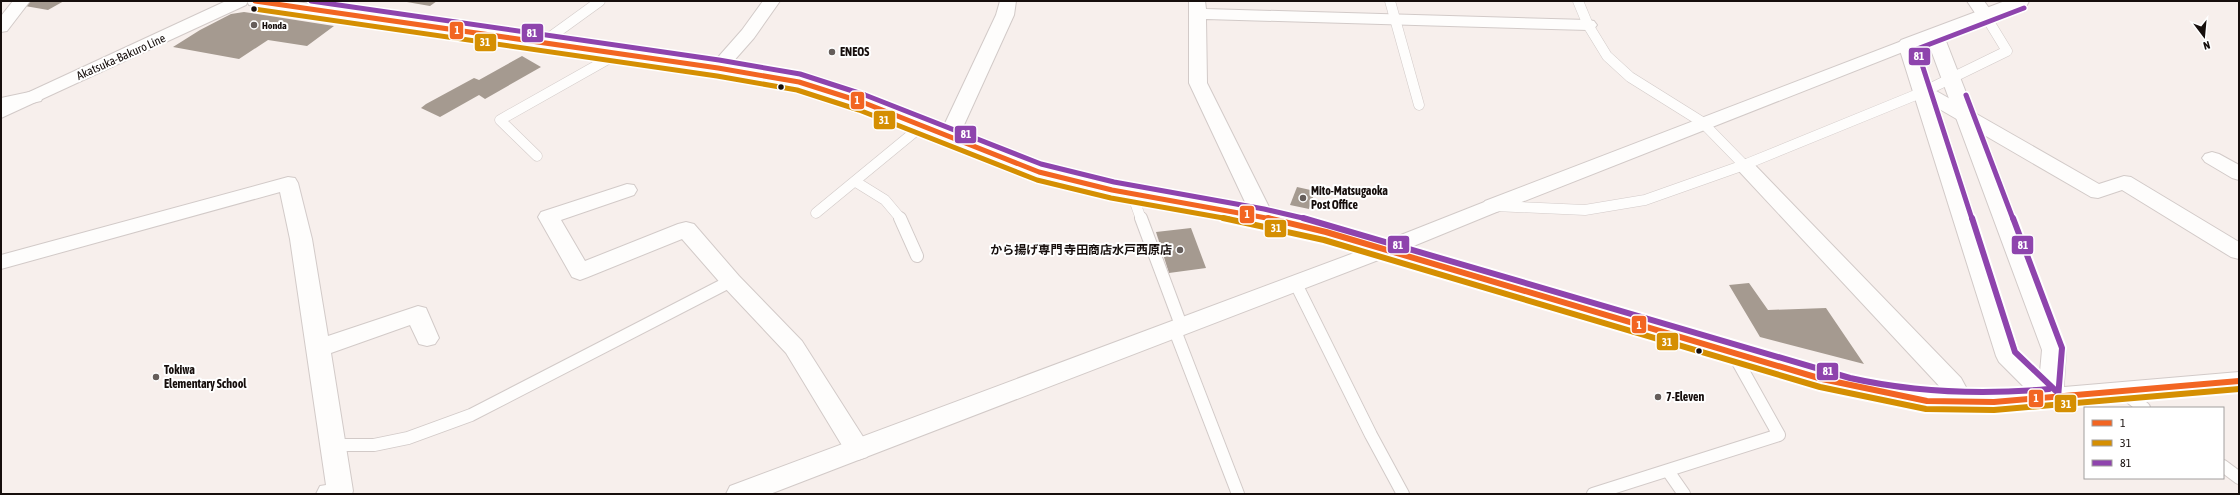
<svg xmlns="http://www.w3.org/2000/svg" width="2240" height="495" font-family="'Asap Condensed','Noto Sans JP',sans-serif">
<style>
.building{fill:#a59a90}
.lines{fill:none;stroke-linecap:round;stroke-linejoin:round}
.service-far1-casing{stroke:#d2cac8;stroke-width:11}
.service-casing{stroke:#d2cac8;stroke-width:14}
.minor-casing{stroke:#d2cac8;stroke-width:2}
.tertiary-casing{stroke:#d2cac8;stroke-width:2}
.secondary-casing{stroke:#d2cac8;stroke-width:2}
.trunk-casing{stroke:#d2cac8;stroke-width:2}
.service-far1{stroke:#fefdfc;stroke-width:10}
.service{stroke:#fefdfc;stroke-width:12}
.minor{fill:#fefdfc;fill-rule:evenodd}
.tertiary{fill:#fefdfc;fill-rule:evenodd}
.secondary{fill:#fefdfc;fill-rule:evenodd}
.trunk{fill:#fefdfc;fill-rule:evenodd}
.bus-1-far1-casing{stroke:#fff;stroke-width:8}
.bus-1-casing{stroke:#fff;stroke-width:10}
.bus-2-far1-casing{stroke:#fff;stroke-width:8}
.bus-2-casing{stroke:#fff;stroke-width:10}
.bus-3-far1-casing{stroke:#fff;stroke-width:8}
.bus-3-casing{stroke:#fff;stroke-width:10}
.bus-1-far1{stroke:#f26522;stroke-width:5}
.bus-1{stroke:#f26522;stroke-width:6}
.bus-2-far1{stroke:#d58f02;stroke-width:5}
.bus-2{stroke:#d58f02;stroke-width:6}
.bus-3-far1{stroke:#8e44ad;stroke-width:5}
.bus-3{stroke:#8e44ad;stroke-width:6}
.bus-dot{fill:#160e0c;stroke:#fff;stroke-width:1.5}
.poi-dot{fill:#655d5a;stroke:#fff;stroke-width:1.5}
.labels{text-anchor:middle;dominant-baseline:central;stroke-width:4;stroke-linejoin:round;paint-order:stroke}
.far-poi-label{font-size:10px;font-weight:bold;fill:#160e0c;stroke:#fff;text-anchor:start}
.poi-label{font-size:12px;font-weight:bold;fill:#160e0c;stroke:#fff;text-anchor:start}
.street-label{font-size:12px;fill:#160e0c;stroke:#fff}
.line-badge{stroke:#fff;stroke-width:1.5}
.badge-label{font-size:11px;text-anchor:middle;font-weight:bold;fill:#fff}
</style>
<rect width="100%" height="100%" fill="#f7efec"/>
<g class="building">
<path d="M29,1H64L48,10L25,6Z"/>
<path d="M401,1H437L430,6Z"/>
<path d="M244,12L334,26L307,46L268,40L239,59L173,47L200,30L231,14Z"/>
<path d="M522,56L541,67L485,99L479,95L440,117L421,108L426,104L474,78L479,80Z"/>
<path d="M1297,187L1315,191L1309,209L1290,205Z"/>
<path d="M1191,228L1206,268L1169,273L1156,232Z"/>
<path d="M1749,283L1768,310L1826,308L1864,364L1760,337L1729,285Z"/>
</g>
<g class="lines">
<g class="service-far1-casing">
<g id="service-far1">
<path d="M1390,1L1419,105"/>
<path d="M1578,1L1588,25L1607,56L1630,77L1702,122L1744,165"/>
<path d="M542,43L600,1"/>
<path d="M537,156L500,120L617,54"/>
<path d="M856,182L885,200L901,219"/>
<path d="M1132,194L1141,219"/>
<path d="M1495,206L1585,210L1645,200L1744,165L1923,92L2007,51L1985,15"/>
<path d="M816,213L923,125"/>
</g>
</g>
<g class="service-casing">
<g id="service">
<path d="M900,218L917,256"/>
<path d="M1141,218L1181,325"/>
<path d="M1295,282L1371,435L1403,494"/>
<path d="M1174,328L1238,494"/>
<path d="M2122,391L2144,408"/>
<path d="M332,445H374L408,438L471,415L731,281"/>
<path d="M2223,466L2239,478"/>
<path d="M1668,471L1684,494"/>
<path d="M1593,494L1779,435L1733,353"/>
</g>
</g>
<g class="minor-casing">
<g id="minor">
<path d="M13,1H30L7,31L1,32V16Z"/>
<path d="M763,1H780L754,38L724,72L718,73L712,72L709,68L712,64L742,30Z"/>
<path d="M1000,1H1016L1014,15L959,136L956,140L949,142L942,140L939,136L996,15Z"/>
<path d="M1189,1H1205L1206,9L1588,20L1594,21L1597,25L1594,29L1588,30L1206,19L1207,83L1274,217L1271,222L1263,224L1255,222L1252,217L1189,83Z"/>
<path d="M1967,1H1984L1994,15L1991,19H1979Z"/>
<path d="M1907,39L1913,40L1916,44L1913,48L1499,211L1492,213L1485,211L1481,206L1485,201Z"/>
<path d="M1924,86L1931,88L2099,184L2124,176L2131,177L2239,242V259L2231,257L2122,190L2098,198L2091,197L1917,96L1915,92L1917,88Z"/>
<path d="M34,91L41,93L43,97L41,101L1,110V98Z"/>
<path d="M2212,152L2219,154L2239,165V180L2232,178L2205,162L2202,158L2205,154Z"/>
<path d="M1744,159L1751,161L1961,378L1974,402L1970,409L1961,411L1952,409L1942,389L1737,169L1734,165L1737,161Z"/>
<path d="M288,177L295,178L298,183L312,239L328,336L418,306L426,308L439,338L435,344L427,346L419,344L410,325L331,353L353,491L352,494H316L320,486L326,485L290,239L280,192L1,269V255Z"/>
<path d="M627,184L634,185L637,190L634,195L561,220L585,261L678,224L686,222L694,224L739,276L802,341L867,443L871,450L867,457L858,460L849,457L786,353L723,286L682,239L588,277L580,280L572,277L538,217L541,212Z"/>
</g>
</g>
<g class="tertiary-casing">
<g id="tertiary">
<path d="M2005,1H2029L2027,5L1944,36L2066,350L2063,397L2059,404L2050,406L2041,404L1999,362L1996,356L1898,44L1901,40ZM1928,42L2042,350L2040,372L2019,352L1917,46Z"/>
<path d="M1492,199L1499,201L1503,206L1499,211L1394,254L770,494H726L730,486L1378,244Z"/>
</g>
</g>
<g class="secondary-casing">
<path id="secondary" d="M226,1H248L246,5L1,118V105Z"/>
</g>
<g class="trunk-casing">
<path id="trunk" d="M247,1H290L718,63L799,76L869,98L1046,167L1112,184L1263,210L1326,225L1822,370L1927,392L1994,393L2239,372V390L1994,411L1927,410L1822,388L1322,238L1263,224L1112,196L1032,176L855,106L796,87L718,73L255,6L249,5Z"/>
</g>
<use href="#service-far1" class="service-far1"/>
<use href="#service" class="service"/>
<use href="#minor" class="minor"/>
<use href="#tertiary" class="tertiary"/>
<use href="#secondary" class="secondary"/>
<use href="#trunk" class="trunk"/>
<g class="bus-1-far1-casing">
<path id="bus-1-far1" d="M255,1L718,68L799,82L862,102L1039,172L1112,190L1272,219"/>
</g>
<g class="bus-1-casing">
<path id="bus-1" d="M1268,218L1326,232L1822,379L1927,401L1994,402L2239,381"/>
</g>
<g class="bus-2-far1-casing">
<path id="bus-2-far1" d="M254,9L717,76L797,90L859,110L1037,180L1111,198L1229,219"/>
</g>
<g class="bus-2-casing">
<path id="bus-2" d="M1223,218L1324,240L1820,387L1926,409L1994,410L2239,389"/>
</g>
<g class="bus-3-far1-casing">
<g id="bus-3-far1">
<path d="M311,1L719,60L800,74L865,95L1041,164L1114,182L1264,209L1307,219"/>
<path d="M1966,95L2013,219"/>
<path d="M1972,219L1917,49L2024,8"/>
</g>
</g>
<g class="bus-3-casing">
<g id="bus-3">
<path d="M1303,218L1850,378C1917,393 1981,395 2049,389"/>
<path d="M1972,218L2015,352L2056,391"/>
<path d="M2013,218L2062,348L2058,398"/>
</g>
</g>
<use href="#bus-1-far1" class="bus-1-far1"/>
<use href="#bus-1" class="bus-1"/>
<use href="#bus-2-far1" class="bus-2-far1"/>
<use href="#bus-2" class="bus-2"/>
<use href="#bus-3-far1" class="bus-3-far1"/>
<use href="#bus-3" class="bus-3"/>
</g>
<g class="bus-dot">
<circle cx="254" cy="9" r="3.5"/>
<circle cx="781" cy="87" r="3.5"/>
<circle cx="1699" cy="351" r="3.5"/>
</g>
<g class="poi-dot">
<circle cx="254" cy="25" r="4"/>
<circle cx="832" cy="52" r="4"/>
<circle cx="1303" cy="198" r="4"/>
<circle cx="1180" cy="250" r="4"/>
<circle cx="156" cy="377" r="4"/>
<circle cx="1658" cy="397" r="4"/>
</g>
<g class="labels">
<g class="far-poi-label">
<text x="262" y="25">Honda</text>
</g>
<g class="poi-label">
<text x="840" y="52">ENEOS</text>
<text x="1311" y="191">Mito-Matsugaoka<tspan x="1311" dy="14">Post Office</tspan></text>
<text x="1172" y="250" text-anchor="end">から揚げ専門 寺田商店水戸西原店</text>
<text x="164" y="370">Tokiwa<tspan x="164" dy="14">Elementary School</tspan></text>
<text x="1666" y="397">7-Eleven</text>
</g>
<g class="street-label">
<text transform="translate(121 57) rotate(-24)">Akatsuka-Bakuro Line</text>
</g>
</g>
<g class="line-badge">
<rect x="449" y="21" width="15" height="19" rx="4" fill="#f26522"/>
<rect x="521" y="23" width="23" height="20" rx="4" fill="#8e44ad"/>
<rect x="474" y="33" width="23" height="19" rx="4" fill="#d58f02"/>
<rect x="1908" y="47" width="23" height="19" rx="4" fill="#8e44ad"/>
<rect x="850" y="91" width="15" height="19" rx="4" fill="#f26522"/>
<rect x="873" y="110" width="23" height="20" rx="4" fill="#d58f02"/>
<rect x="954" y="125" width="23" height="19" rx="4" fill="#8e44ad"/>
<rect x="1239" y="205" width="16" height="19" rx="4" fill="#f26522"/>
<rect x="1264" y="219" width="23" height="19" rx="4" fill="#d58f02"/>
<rect x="1387" y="235" width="23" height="19" rx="4" fill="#8e44ad"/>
<rect x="2011" y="235" width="23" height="20" rx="4" fill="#8e44ad"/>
<rect x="1631" y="315" width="16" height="19" rx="4" fill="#f26522"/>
<rect x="1656" y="332" width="23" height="19" rx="4" fill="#d58f02"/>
<rect x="1816" y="362" width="23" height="19" rx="4" fill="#8e44ad"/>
<rect x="2028" y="389" width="16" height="19" rx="4" fill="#f26522"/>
<rect x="2054" y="394" width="23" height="19" rx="4" fill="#d58f02"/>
</g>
<g class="badge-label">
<text x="457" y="34">1</text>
<text x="532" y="37">81</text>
<text x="485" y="46">31</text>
<text x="1919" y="60">81</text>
<text x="857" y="104">1</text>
<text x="884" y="124">31</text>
<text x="966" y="138">81</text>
<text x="1247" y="218">1</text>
<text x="1276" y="232">31</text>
<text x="1398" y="249">81</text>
<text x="2023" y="249">81</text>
<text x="1639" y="329">1</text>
<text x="1667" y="346">31</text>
<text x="1828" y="375">81</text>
<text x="2036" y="402">1</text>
<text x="2066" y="408">31</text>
</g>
<rect width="2240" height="495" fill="none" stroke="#160e0c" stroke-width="4"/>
<rect x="2084" y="407" width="140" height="72" fill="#ffffff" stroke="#a29f9e"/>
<rect x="2092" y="420" width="20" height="6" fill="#f26522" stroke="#a29f9e"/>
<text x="2120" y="427" font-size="12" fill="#160e0c">1</text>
<rect x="2092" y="440" width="20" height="6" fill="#d58f02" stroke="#a29f9e"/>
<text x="2120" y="447" font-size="12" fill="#160e0c">31</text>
<rect x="2092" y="460" width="20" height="6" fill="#8e44ad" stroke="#a29f9e"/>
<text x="2120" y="467" font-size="12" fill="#160e0c">81</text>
<g transform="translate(2204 36) rotate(164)" stroke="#ffffff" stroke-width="3" paint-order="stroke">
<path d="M0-3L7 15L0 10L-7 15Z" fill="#160e0c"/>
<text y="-6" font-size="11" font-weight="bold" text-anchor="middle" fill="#160e0c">N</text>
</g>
</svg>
